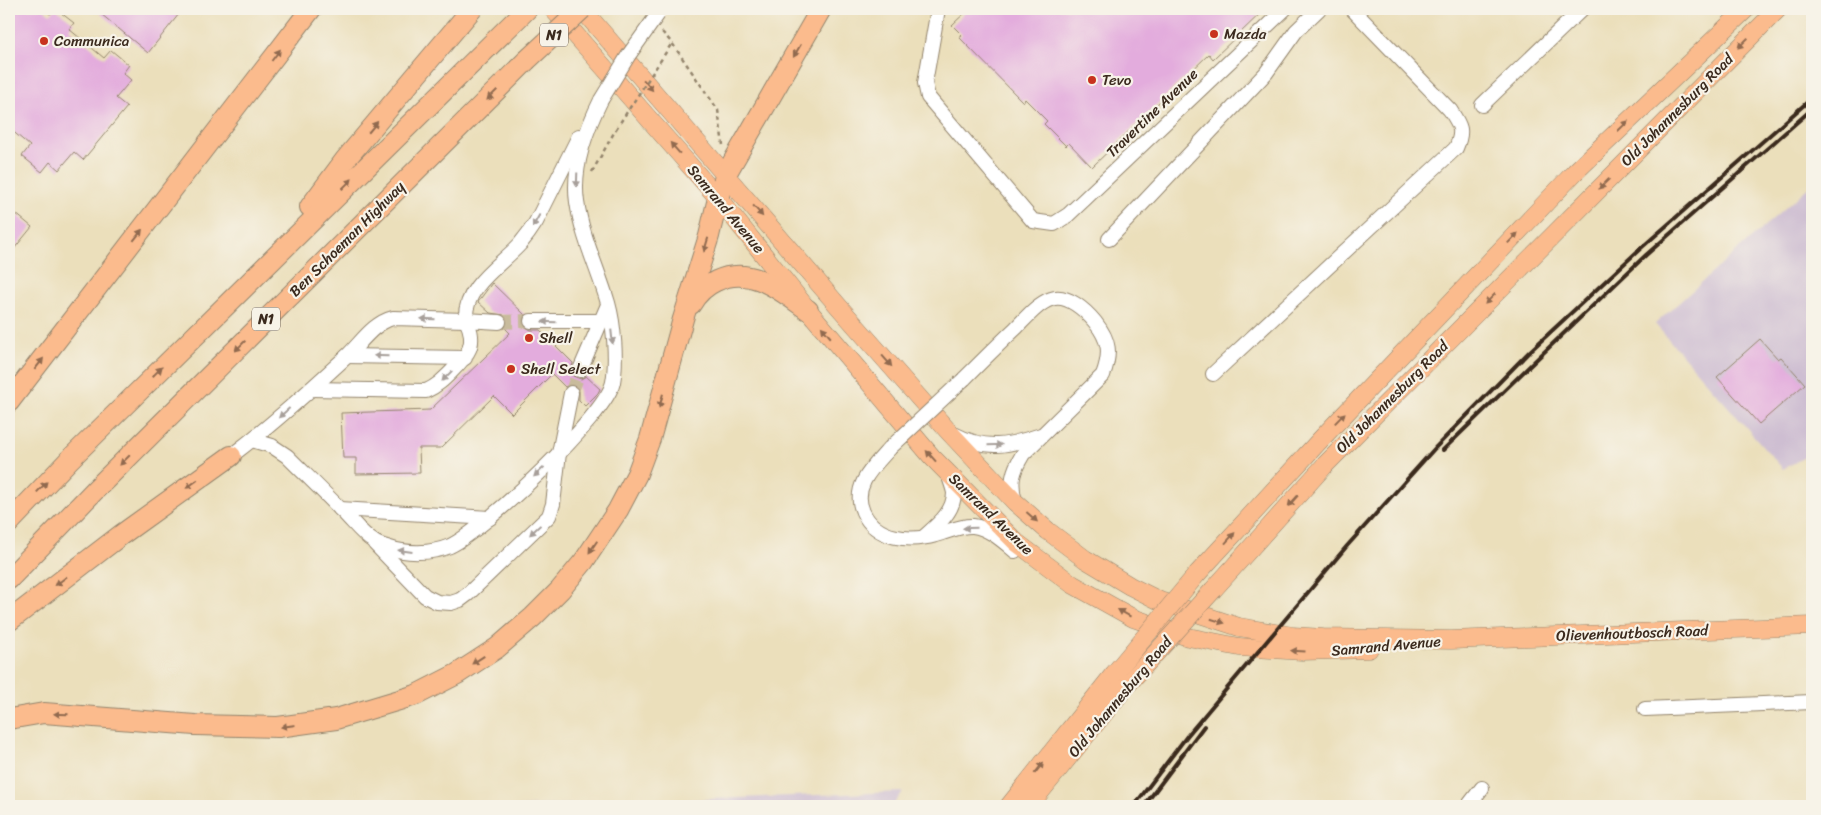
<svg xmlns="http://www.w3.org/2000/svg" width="1821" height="815" font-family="Sriracha,sans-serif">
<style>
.industrial{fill:#cebed2}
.building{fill:#e3acdd}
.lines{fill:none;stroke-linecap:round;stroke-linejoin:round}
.minor-tunnel{stroke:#c8bb9c;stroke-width:14;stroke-dasharray:14 7;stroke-linecap:butt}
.minor-casing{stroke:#93846c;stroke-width:16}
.major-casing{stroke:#93846c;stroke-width:19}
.highway-casing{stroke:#93846c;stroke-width:22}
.path{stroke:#93846c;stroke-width:2.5;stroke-dasharray:4 4;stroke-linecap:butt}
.minor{stroke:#fff;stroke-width:14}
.major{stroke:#fbbb8d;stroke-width:18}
.highway{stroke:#fbbb8d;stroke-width:20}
.rail{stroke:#3b2a1e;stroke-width:4}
.minor-bridge-casing{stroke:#93846c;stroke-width:16;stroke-linecap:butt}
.major-bridge-casing{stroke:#93846c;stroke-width:19;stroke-linecap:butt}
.highway-bridge-casing{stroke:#93846c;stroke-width:22;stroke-linecap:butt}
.path-bridge{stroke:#93846c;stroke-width:2.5;stroke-dasharray:4 4;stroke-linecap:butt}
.minor-bridge{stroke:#fff;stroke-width:14}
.major-bridge{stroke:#fbbb8d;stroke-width:18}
.highway-bridge{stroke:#fbbb8d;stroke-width:20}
.oneway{fill:#916b50}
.oneway2{fill:#a79f9a}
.poi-dot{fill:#c8321e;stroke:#f7f3e8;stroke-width:2}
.labels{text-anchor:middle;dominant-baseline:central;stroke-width:4.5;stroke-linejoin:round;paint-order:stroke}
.shield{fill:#f7f3e8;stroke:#73665b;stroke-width:1}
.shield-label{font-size:14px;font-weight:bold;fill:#3b2a1e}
.poi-label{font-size:15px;fill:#3b2a1e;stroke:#f7f3e8;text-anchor:start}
.street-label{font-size:15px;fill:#3b2a1e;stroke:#f7f3e8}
</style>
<rect width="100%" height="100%" fill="#f7f3e8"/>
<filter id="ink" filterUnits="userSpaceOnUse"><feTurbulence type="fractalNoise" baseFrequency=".02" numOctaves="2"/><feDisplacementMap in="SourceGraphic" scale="10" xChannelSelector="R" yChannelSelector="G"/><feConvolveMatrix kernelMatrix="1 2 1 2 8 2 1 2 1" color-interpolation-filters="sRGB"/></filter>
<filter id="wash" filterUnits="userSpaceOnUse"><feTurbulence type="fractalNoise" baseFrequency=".0096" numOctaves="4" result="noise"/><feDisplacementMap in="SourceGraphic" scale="20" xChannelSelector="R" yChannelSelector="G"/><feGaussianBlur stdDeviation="1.12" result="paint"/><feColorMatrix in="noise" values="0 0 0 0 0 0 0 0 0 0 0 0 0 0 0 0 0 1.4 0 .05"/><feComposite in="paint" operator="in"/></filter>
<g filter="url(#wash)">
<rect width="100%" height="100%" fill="#ebdfbb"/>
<g class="industrial">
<path d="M1812,184V453L1783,469L1655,324Z"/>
<path d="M903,792L892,806H517Z"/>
</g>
<g id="blocks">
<g class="building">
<path d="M9,9H44L50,14L56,9L74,23L69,29L104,58L111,50L129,65L123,73L131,80L116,98L127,107L83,160L74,152L59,170L50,162L42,172L22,156L30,146L9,128Z"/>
<path d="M95,9H183L148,53Z"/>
<path d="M969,9H1265L1213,59L1209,54L1092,167L1069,143L1066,146L1044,124L1047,121L1025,99L1023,102L959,37L962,35L952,25Z"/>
<path d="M9,208L32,227L9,255Z"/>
<path d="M492,283L525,315L522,321L524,326L531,330H540L573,363L571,371L573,376L581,379L586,376L600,389L598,393L585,406L579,400V391L577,387L572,384L565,387L552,374L512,414L494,396L441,448H419L420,473L356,474V458H343L341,413L430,410L510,333L505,328L508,322L504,315L490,313L478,302Z"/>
<path d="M1760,339L1778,359L1781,357L1805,384L1759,424L1717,377Z"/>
</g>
</g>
</g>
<g filter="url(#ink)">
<use href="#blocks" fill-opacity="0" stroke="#93846c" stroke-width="1"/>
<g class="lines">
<g class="minor-tunnel">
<path d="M499,322L531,321"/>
<path d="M571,393L580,370"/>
</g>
<g class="minor-casing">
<g id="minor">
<path d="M938,9L925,83L928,97L1033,221L1054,224L1068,215L1285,9"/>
<path d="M1482,105L1582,9"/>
<path d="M1109,239L1266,73L1296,31L1319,9"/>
<path d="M531,321H602"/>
<path d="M347,356L465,358"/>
<path d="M580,370L607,307"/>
<path d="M1213,374L1456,148C1464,130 1460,125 1450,110L1352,9"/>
<path d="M964,379C981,362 998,345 1016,328C1026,318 1037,304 1051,299C1067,293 1086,311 1095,322C1110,341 1111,353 1103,375L1023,454C1012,472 1010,482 1015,502"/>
<path d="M311,389L426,391C437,386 443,380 451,372C468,355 478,344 466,320L499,322"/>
<path d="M954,434C986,451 1008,446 1041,435"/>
<path d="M252,440L272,446L287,456C307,476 327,495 346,515C354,523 363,535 373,541C377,544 383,546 387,547C406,554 431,554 450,546C483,531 607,415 613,382C617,360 614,324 608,303C598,269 582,237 577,202C572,168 586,130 601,100"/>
<path d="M890,448C874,466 851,486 863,512C876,540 910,542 936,535C948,532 960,525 973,526C989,528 1003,541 1015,551"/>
<path d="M231,456C272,425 309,391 346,357C361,343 373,323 393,318L466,320C463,287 501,265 520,244C526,237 531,230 536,222L579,136"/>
<path d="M340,509L490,518"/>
<path d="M925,536C937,525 954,512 954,493C953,487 950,480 948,474"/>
<path d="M375,544L425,596L437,602L451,603L460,600L468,594L549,516L553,504L559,453L571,393"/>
<path d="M1645,709L1812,702"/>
<path d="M1468,806L1482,788"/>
</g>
</g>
<g class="major-casing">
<g id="major">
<path d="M553,9L718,198L808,310L932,457L1016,542L1072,584L1133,618L1188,637L1239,647L1302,651L1369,649"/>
<path d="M582,9L840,308L949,432L1015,502L1048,531L1085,559L1130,586L1160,601L1239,627L1293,636L1323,638L1451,640L1812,626"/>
<path d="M1197,574L1321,439L1575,172L1746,9"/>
<path d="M1213,590L1325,465L1778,9"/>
<path d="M1009,806L1113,675"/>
<path d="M1029,806L1126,686"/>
</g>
</g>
<g class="highway-casing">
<g id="highway">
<path d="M310,207L345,160L472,9"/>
<path d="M691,304C697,294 705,286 716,281C751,264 781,291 808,310"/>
<path d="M9,402L311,9"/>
<path d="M9,523L70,459L527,9"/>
<path d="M9,579L96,489L526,61"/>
<path d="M9,621L121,535L231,456"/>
<path d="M9,719L44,713L195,725L278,727L336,719L416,695L457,674L497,648L533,617L560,590L584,561L618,510L637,474L650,439L683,319L709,236L718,198L726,174L821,9"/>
</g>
</g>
<g class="path">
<path d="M662,32L672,43L718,110L723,145"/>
<path d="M592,172L616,129"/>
</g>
<use href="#minor" class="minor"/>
<use href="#major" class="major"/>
<use href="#highway" class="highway"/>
<g class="rail">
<path d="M1443,450L1540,356L1646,255L1812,109"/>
<path d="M1134,806L1187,736L1347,546L1435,448L1529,352L1640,249L1812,98"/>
<path d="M1144,806L1204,726"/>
</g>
<g class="minor-bridge-casing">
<g id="minor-bridge">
<path d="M601,100L628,56L658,14"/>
<path d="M890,448L964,379"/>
</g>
</g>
<g class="major-bridge-casing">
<g id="major-bridge">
<path d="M1113,675L1197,574"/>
<path d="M1126,686L1213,590"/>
</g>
</g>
<g class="highway-bridge-casing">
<path id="highway-bridge" d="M526,61L582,9"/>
</g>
<path class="path-bridge" d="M616,129L672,43"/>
<use href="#minor-bridge" class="minor-bridge"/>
<use href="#major-bridge" class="major-bridge"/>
<use href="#highway-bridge" class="highway-bridge"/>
</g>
<defs><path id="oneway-solid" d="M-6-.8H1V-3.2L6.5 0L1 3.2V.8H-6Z" transform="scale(1.25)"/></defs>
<g class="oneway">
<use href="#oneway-solid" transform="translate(1743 43) rotate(135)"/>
<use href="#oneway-solid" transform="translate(797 51) rotate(120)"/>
<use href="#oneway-solid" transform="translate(276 55) rotate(-53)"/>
<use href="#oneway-solid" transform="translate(648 85) rotate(49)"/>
<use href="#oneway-solid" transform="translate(492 95) rotate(135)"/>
<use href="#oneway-solid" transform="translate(1623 126) rotate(-44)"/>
<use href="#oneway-solid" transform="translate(373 127) rotate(-50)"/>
<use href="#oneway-solid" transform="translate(675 148) rotate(-131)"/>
<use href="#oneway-solid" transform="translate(347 184) rotate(-45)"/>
<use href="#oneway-solid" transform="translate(1604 184) rotate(135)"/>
<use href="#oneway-solid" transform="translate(758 211) rotate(49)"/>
<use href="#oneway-solid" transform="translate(138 235) rotate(-52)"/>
<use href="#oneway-solid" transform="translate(1513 238) rotate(-46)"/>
<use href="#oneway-solid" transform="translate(706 245) rotate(107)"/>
<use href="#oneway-solid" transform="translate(1490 299) rotate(135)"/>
<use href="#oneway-solid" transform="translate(826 332) rotate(-130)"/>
<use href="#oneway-solid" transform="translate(240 346) rotate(135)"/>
<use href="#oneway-solid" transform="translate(887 361) rotate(49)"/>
<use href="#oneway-solid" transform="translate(39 364) rotate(-52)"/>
<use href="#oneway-solid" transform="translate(157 372) rotate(-45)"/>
<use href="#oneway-solid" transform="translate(661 401) rotate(105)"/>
<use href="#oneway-solid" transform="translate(1340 418) rotate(-46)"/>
<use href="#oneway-solid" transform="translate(931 456) rotate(-132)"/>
<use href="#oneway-solid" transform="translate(125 460) rotate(135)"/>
<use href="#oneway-solid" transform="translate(192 484) rotate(144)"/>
<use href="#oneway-solid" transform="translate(42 487) rotate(-46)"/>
<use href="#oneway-solid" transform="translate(1293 501) rotate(132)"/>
<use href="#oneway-solid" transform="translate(1032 517) rotate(42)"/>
<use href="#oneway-solid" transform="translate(1230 538) rotate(-48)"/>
<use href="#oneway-solid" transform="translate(593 547) rotate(124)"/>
<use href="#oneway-solid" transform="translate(61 581) rotate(143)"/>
<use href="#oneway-solid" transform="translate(1124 613) rotate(-151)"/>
<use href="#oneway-solid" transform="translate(1218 621) rotate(17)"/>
<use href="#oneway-solid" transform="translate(1298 651) rotate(-177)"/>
<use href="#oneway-solid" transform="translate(478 660) rotate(147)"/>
<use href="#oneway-solid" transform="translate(61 714) rotate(-178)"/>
<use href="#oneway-solid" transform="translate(288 726) rotate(172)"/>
<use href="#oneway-solid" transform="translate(1039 768) rotate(-52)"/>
</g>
<g class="oneway2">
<use href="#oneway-solid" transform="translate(577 180) rotate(92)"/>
<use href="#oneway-solid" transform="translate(536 221) rotate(119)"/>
<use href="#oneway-solid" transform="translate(428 319) rotate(-178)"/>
<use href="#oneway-solid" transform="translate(549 322) rotate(-179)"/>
<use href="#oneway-solid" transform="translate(612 337) rotate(84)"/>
<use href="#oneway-solid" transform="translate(381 356) rotate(-179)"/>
<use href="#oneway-solid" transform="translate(447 376) rotate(134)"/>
<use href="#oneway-solid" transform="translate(284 413) rotate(138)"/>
<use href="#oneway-solid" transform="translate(995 445) rotate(-1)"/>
<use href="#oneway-solid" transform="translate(539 472) rotate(137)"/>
<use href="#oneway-solid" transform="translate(970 528) rotate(179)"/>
<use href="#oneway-solid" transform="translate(535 530) rotate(137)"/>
<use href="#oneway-solid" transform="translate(405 551) rotate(-173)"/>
</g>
</g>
<g class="poi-dot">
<circle cx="1214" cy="34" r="5"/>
<circle cx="44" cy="41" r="5"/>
<circle cx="1092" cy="80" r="5"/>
<circle cx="529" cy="338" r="5"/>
<circle cx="511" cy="369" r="5"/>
</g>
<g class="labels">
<g class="shield">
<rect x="540" y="23.5" width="28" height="23" rx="4"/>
<rect x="252" y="307.5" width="28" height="23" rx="4"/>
</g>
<g class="shield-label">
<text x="554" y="35">N1</text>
<text x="266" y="319">N1</text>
</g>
<g class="poi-label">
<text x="1224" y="34">Mazda</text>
<text x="54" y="41">Communica</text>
<text x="1102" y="80">Tevo</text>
<text x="539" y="338">Shell</text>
<text x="521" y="369">Shell Select</text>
</g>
<g class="street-label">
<text transform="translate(1677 110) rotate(-45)">Old Johannesburg Road</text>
<text transform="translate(1152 113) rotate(-44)">Travertine Avenue</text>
<text transform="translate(726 209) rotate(50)">Samrand Avenue</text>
<text transform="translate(347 239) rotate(-45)">Ben Schoeman Highway</text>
<text transform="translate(1392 397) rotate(-45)">Old Johannesburg Road</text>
<text transform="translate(991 514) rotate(44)">Samrand Avenue</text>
<text transform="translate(1632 633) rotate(-2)">Olievenhoutbosch Road</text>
<text transform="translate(1386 646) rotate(-5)">Samrand Avenue</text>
<text transform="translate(1120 697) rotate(-50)">Old Johannesburg Road</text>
</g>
</g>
<rect width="1821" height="815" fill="none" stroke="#f7f3e8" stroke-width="30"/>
</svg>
